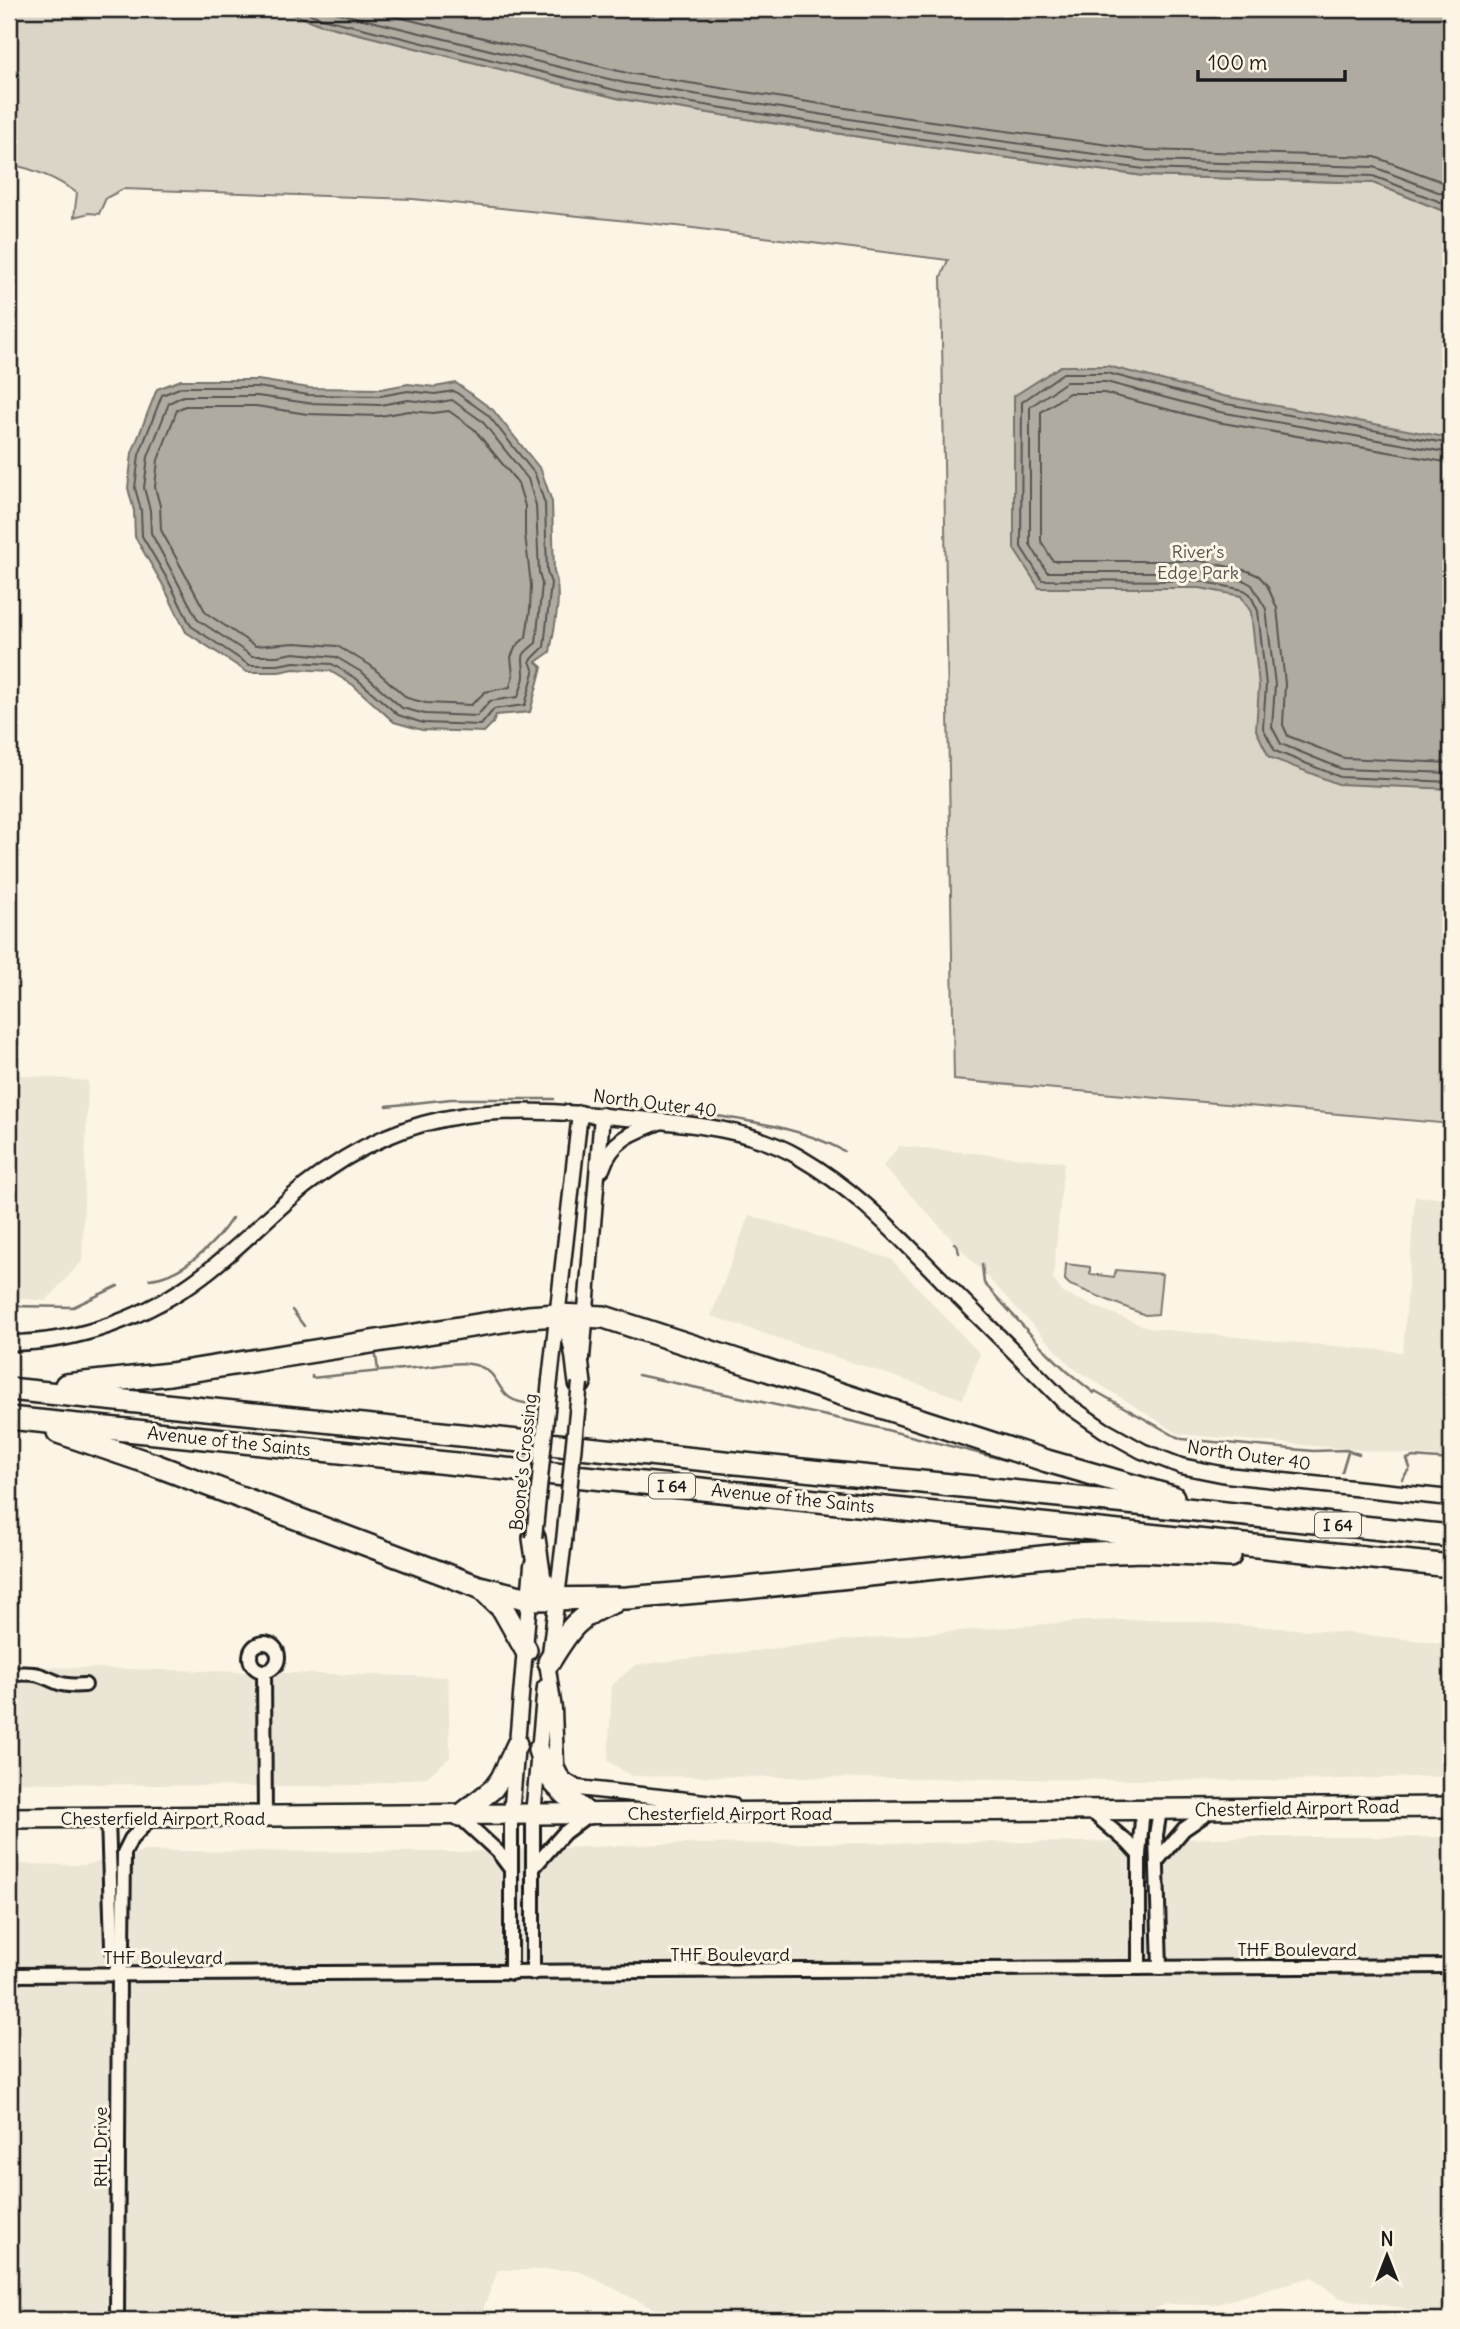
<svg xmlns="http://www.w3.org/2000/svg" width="1460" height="2329" font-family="Delius,sans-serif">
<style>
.built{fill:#ebe5d6}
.green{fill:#dbd5c8;stroke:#7c7872;stroke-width:2}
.water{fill:#b0aba1;stroke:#75726c;stroke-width:2}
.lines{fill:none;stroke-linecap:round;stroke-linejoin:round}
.shore{stroke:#575551;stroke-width:2}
.stream{stroke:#75726c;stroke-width:2.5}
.minor-casing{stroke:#1c1c1c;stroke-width:18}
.tertiary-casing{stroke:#1c1c1c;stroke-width:19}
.primary-casing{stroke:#1c1c1c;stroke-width:24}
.motorway-casing{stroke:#1c1c1c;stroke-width:26}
.minor{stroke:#fcf5e5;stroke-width:12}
.tertiary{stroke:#fcf5e5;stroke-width:14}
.primary{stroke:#fcf5e5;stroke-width:19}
.motorway{stroke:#fcf5e5;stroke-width:21}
.tertiary-bridge-casing{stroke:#1c1c1c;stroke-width:19;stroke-linecap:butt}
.tertiary-bridge{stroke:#fcf5e5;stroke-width:14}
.labels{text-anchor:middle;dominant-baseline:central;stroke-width:6;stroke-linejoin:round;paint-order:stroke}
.shield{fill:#fcf5e5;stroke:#5f5d58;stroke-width:2}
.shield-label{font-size:16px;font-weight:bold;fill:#1c1c1c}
.park-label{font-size:18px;fill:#555450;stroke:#fcf5e5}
.street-label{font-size:18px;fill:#1c1c1c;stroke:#fcf5e5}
</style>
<rect width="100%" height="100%" fill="#fcf5e5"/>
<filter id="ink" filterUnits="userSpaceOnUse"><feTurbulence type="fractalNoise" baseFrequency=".0143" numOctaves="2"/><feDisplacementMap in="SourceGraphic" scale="14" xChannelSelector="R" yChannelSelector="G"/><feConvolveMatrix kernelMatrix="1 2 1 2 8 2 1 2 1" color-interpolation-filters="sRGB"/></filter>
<g filter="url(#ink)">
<g class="built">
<path d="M9,1074L88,1081L82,1261L46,1301L9,1297Z"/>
<path d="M899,1146L1064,1162L1053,1279L1063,1293L1148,1328L1266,1340L1403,1352L1415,1196L1451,1199V1458L1179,1434L1072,1367L883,1166Z"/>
<path d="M749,1215L891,1259L980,1354L963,1399L711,1316Z"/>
<path d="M1161,1619L1348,1633L1451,1644V1776L1269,1781L632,1776L608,1761L612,1685L635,1665L846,1640L1085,1621Z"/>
<path d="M9,1666L448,1677L450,1757L427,1777L360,1785L252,1787L9,1782Z"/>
<path d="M1246,1837H1451V2313H1435L1339,2298L1312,2277L1213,2305L1167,2304L1122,2320H726L672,2318L577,2270H498L479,2320H9V1864L85,1865L144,1851L458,1852L664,1844L1082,1842Z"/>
</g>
<g class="green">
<path d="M9,9H280L319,24L621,99L898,143L1144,176L1373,183L1451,214V1124L954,1080L941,277L948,260L677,226L413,199L123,189L106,198L99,214L89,213L74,217L77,193C56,178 34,169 9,164Z"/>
<path d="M1066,1264L1090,1267V1274L1114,1277L1116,1270L1162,1274L1158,1314L1145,1315L1070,1285L1065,1280Z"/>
</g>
<g class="water">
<path d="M280,9H1451V214L1373,183L1144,176L898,143L621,99L319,24Z"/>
<path d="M1061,366H1108L1223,396L1451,438V789L1338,784L1269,757L1256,730L1259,686L1252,621L1251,612L1241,596L1200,588H1039L1014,549V396Z"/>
<path d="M181,380H258L309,388L381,389L408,384L435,387L456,383L493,410L541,470L552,502L554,572C563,595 554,628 550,652L536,662L542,667L530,712L496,715L493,723L484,732L422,730L394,722L353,685L330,671L294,669L279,672H247L186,632L163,585L135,537L134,511L128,488L132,453L157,389Z"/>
</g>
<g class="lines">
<g class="shore">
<path d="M298,9L321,18L623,92L899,136L1144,169L1373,176L1451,206"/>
<path d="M322,9L625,83L900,127L1145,161L1374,167L1451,197"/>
<path d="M365,9L627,73L902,117L1146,150L1375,157L1451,185"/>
<path d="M182,387H257L309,395L380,396L408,391L435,394L454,391L488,415L535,474L545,504L547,572L551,583L544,647L530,661L534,672L525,705L494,709L481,725L423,723L398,715L358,680L332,664L294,662L278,665H249L191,626L169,582L142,536L141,510L135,488L139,455L162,395Z"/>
<path d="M183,396H257L308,403L380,405L408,400L435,403L452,400L482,421L528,479L536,505L539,573L542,584L536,643C519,657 523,653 524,673C525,680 520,690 518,697L490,701L477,716L425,714L402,708L363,673L336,657L294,653L277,656H252L198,620L151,533L150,510L144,488L148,457L169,403Z"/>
<path d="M185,406H256L307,414L380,416L409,411L433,413L449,411L474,429L518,483L525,506V534L531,585L530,610L526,637L516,646L511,657L513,675L510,687L485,692L471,705L426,703L407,698L370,665L337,646L295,643L255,646L206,613L161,530L160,506L155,487L158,460L177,410Z"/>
<path d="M1451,444L1221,403L1107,373H1063L1022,402L1021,547L1042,580L1200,581L1244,590L1250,594L1258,611L1266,685L1263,728L1275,751L1340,777L1451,782"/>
<path d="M1451,453L1220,412L1106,382H1066L1030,407V544L1047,572H1201L1245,581L1252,585L1266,609L1275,685L1272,727L1281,744L1342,769L1451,773"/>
<path d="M1451,463L1217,422L1104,393H1069L1041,412V541L1053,561H1201L1248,571L1259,576L1267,585L1277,608L1285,684L1283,725L1288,736L1344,758L1451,763"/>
</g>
<g class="stream">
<path d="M387,1106L451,1099H554"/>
<path d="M641,1108L684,1111"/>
<path d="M699,1113C749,1121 800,1127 844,1151"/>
<path d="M954,1243L957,1245L959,1253"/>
<path d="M982,1264L984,1283L1042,1347L1068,1372L1094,1393L1095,1391L1175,1436L1182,1439L1313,1451L1346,1450L1359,1454"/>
<path d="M149,1279C181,1277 215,1244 232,1218"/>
<path d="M9,1306L73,1307L118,1286"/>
<path d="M292,1310L304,1326"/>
<path d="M375,1349L378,1370"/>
<path d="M638,1375L859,1423L1033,1467"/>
<path d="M312,1376V1378C350,1374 388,1370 426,1367C441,1365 461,1361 475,1365C507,1373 490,1403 535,1404L534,1427H527"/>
<path d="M1342,1472L1348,1452"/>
<path d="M1402,1479L1410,1468L1407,1459L1413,1457L1451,1460"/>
</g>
<g class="minor-casing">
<g id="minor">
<circle cx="264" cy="1657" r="14"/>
<path d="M264,1671L265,1817"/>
<path d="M9,1674C18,1674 29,1672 39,1675C60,1682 59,1687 85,1685"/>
<path d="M1091,1811L1128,1843L1139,1855"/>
<path d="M511,1815V1973"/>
<path d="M533,1815V1973"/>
<path d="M459,1816L498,1852L510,1868"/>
<path d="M108,1818L112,1946L117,1967"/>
<path d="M1157,1861L1184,1829L1209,1812"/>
<path d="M533,1868L564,1833L589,1814"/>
<path d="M1139,1968V1855L1143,1807"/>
<path d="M1160,1968L1156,1835L1160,1810"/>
<path d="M9,1975L1451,1966"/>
<path d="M117,2320L119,1974L123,1947L124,1853L131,1839L151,1818"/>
</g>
</g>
<g class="tertiary-casing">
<g id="tertiary">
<path d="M602,1169C611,1140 633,1132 659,1122"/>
<path d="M9,1343C77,1343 148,1317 203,1275C239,1248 270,1214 305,1186C415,1100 507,1106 638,1119C692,1124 751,1129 799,1157C859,1192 895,1233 943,1281C984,1322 1025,1362 1065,1403L1104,1430L1142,1451L1181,1466L1226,1475L1451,1498"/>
<path d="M582,1358L602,1115"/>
<path d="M550,1380L580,1113"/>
<path d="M550,1653L564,1541"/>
<path d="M548,1669L554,1709L556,1764C559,1777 565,1782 578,1788L732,1805"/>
<path d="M511,1815L532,1565"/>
<path d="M533,1815L545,1687"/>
</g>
</g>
<g class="primary-casing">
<g id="primary">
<path d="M538,1750C549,1787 561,1791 589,1814"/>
<path d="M459,1816L493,1789L501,1778L517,1744"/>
<path d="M9,1818L1451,1807"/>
</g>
</g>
<g class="motorway-casing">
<g id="motorway">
<path d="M557,1315C578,1330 576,1359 580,1383"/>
<path d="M66,1385L170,1374L528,1317L557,1315L604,1317L1047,1461L1173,1497"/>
<path d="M9,1389L1451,1536"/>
<path d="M9,1418L1451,1566"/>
<path d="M58,1432L155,1465L479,1587L529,1599L627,1598L745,1588L1070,1554L1142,1551L1230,1556"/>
<path d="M534,1538L540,1579L558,1599"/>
<path d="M483,1590L503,1609L526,1650"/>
<path d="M549,1662C568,1631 578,1614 614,1602"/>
</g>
</g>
<use href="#minor" class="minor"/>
<use href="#tertiary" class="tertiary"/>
<use href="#primary" class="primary"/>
<use href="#motorway" class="motorway"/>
<g class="tertiary-bridge-casing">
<g id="tertiary-bridge">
<path d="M534,1538L550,1380"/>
<path d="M564,1541L580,1383"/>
</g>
</g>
<use href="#tertiary-bridge" class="tertiary-bridge"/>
</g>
</g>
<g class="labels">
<g class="shield">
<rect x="649" y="1473.5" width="46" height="25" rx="5"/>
<rect x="1315" y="1512.5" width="46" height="25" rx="5"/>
</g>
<g class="shield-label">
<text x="672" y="1486">I 64</text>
<text x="1338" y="1525">I 64</text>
</g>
<g class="park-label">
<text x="1198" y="551">River's<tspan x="1198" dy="21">Edge Park</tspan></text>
</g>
<g class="street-label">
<text transform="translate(655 1103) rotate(7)">North Outer 40</text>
<text transform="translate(229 1441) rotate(6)">Avenue of the Saints</text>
<text transform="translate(1249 1455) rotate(8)">North Outer 40</text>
<text transform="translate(523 1462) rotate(-84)">Boone's Crossing</text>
<text transform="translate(793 1498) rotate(6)">Avenue of the Saints</text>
<text transform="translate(1297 1808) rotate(-1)">Chesterfield Airport Road</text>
<text x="730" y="1813">Chesterfield Airport Road</text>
<text x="163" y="1818">Chesterfield Airport Road</text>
<text x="1297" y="1949">THF Boulevard</text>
<text x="730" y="1954">THF Boulevard</text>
<text x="163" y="1957">THF Boulevard</text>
<text transform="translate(100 2147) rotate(-90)">RHL Drive</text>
</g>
</g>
<rect width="1460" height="2329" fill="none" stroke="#fcf5e5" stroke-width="35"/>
<rect x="18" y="18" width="1425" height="2294" fill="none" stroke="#1c1c1c" stroke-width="2.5" filter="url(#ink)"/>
<g transform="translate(1387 2256)" stroke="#fcf5e5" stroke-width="5" paint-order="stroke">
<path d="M0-5L12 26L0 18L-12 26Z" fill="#1c1c1c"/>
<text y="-10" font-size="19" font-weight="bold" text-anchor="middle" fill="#1c1c1c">N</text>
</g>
<path d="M1198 70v10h147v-10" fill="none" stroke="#1c1c1c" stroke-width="3.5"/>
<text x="1208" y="70" font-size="21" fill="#1c1c1c" stroke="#fcf5e5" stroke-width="5" paint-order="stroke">100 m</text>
</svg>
